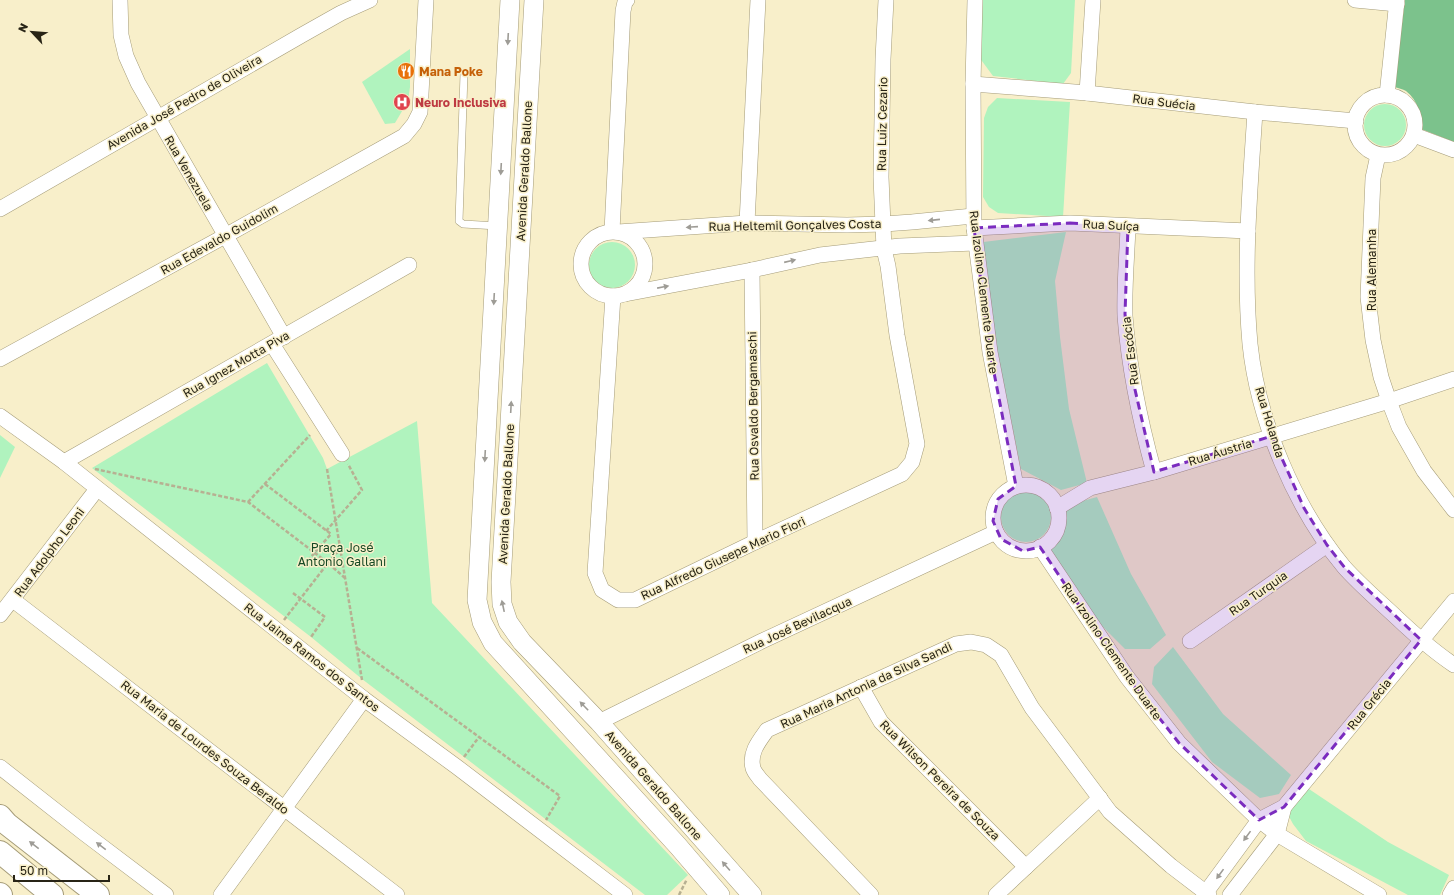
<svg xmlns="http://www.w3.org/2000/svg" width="1454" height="895" font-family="'Golos Text',sans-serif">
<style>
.green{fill:#b0f3be}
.forest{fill:#7cc28c}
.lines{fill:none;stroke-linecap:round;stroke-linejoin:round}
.service-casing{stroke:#a59c79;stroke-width:8}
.minor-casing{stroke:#a59c79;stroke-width:16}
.tertiary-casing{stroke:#a59c79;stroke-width:20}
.primary-casing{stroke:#a59c79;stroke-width:24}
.path{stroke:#b7b092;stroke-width:2.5;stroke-dasharray:4 2;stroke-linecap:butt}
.service{stroke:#fff;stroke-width:7}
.minor{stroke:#fff;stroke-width:15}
.tertiary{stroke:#fff;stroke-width:19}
.primary{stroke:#fff;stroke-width:22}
.oneway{fill:#9e9c96}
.marked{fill:#7b2cbf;fill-opacity:0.2;stroke:#7b2cbf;stroke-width:3;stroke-dasharray:8 5;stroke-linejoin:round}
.labels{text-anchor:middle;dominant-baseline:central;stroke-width:3;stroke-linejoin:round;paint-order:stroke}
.food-label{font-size:12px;font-weight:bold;fill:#c56008;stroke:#f8efca;text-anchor:start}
.street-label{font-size:12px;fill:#282416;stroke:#f8efca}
.health-label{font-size:12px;font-weight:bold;fill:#be3a42;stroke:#f8efca;text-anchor:start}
.park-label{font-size:12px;fill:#164925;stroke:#f8efca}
</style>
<rect width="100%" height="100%" fill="#f8efca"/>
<g class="green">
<path d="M982,0H1075L1071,73L1063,84L993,76L979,57Z"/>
<path d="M410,49V87L408,101L395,123L385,124L362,82Z"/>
<path d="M997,98L1070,102L1063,217L998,213L989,207L983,197L984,118L988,107Z"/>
<circle cx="1385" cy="125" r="21"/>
<path d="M1066,232L1055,281L1060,337L1069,409L1087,483L1061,490L1021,469L975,243Z"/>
<circle cx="612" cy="265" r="23"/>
<path d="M267,363L323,458L327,469L417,421L432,603L688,875L667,895H645L362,679L311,637L92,468Z"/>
<path d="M0,435L15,447L0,478Z"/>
<circle cx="1026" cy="517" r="25"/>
<path d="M1097,497L1131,574L1166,635L1150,649H1125L1073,597L1040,547C1055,538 1059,525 1057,508Z"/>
<path d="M1173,647L1223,714L1291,775L1279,794L1260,798L1212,762L1152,684L1154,667Z"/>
<path d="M1303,785L1388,842L1449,875L1440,895H1408L1306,841L1293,824L1284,807Z"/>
</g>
<path class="forest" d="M1405,0H1454V142L1421,129C1421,115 1418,100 1406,91C1403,89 1398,88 1394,87Z"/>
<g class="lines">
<g class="service-casing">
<path id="service" d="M464,74L459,221L463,224L498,226"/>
</g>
<g class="minor-casing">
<g id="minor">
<path d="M120,0L121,35L126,56L138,83L284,337"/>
<path d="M975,0L973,84L974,228L990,352L1016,486"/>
<path d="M1355,0L1397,4"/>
<path d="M973,84L1087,93L1255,112L1356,121"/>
<path d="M1087,93L1093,0"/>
<path d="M1387,95L1397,0"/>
<circle cx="1385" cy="125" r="30"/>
<path d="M1255,112C1250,189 1243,267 1250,344C1258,421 1295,508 1344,567C1360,585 1379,601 1396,617C1415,635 1433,651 1454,665"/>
<path d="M1414,135L1454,150"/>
<path d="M1378,155L1373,178L1368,297L1373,340L1381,377L1389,401L1399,427L1424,471L1454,510"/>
<path d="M0,209L302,35L341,13L370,0"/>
<path d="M747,223L758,0"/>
<path d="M1128,227C1127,256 1124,286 1125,316C1129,369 1140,421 1154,472"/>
<path d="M974,228L1070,223L1248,231"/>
<path d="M612,231L623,11L625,2L627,0"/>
<circle cx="613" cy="264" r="32"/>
<path d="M618,232L747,223L847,225L884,224L912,222L973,216"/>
<path d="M752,270L755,542"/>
<path d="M625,294L752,270L820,255L900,246L975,243"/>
<path d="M613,296L595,573L602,590L618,600H635L755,542L902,474L912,462L917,444L897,335L888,266L884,249L881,177L883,59L886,0"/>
<path d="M272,344L342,454"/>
<path d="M0,359L225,236L404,136L414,124L420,112L426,0"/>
<path d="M0,416L64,462L364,699L457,767L625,895"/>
<path d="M64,462L409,265"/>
<circle cx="1026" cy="518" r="33"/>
<path d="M1057,508L1090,488L1154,472L1389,401L1454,379"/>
<path d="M1040,547L1127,677L1179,743L1259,820L1277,834L1379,895"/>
<path d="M13,600L397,895"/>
<path d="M0,615L97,489"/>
<path d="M1190,641L1327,545"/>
<path d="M861,687L881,722L1026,867"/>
<path d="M599,722L762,641L996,532"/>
<path d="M0,767L84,833L166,895"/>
<path d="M221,895L364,699"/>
<path d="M871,895L760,779C758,776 754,772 753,768C749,753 759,741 767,730L956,644L971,642L986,645L1001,655L1032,708L1110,812L1171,866L1209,895"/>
<path d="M996,895L1100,798"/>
<path d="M1204,895L1259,820L1284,807"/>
<path d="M1230,895L1277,834L1284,807L1454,601"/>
<path d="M1450,895L1454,888"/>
</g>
</g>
<g class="tertiary-casing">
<g id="tertiary">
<path d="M510,0L477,600L482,622L493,643L678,846L720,895"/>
<path d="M534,0L501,582L502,604L508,622L522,642L599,722L752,895"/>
</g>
</g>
<g class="primary-casing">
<g id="primary">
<path d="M0,816L7,824L98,895"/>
<path d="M0,852L52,895"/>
<path d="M0,894L1,895"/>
</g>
</g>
<g class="path">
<path d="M95,469L248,502L328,563L345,578"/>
<path d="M327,469L362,680"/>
<path d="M265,484L331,534L310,558"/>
<path d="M248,502L310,435"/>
<path d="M326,531L362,490L348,464"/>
<path d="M293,593L325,617L311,637"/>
<path d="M284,620L328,563L340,549"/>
<path d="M357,648L560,796L546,820"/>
<path d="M464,757L479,737"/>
<path d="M679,895L687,879"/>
</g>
<use href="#service" class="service"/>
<use href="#minor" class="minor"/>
<use href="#tertiary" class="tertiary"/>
<use href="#primary" class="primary"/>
</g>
<defs><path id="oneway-solid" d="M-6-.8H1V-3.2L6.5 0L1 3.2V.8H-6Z"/></defs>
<g class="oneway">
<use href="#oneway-solid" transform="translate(508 39) rotate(93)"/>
<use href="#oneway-solid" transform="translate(501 169) rotate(93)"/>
<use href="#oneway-solid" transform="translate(934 220) rotate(174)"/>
<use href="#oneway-solid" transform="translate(692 227) rotate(176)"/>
<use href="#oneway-solid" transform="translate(790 261) rotate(-13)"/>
<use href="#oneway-solid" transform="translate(663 287) rotate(-11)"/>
<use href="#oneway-solid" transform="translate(494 299) rotate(93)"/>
<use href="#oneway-solid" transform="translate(511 407) rotate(-87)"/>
<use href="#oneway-solid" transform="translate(485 456) rotate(93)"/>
<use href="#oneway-solid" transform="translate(503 606) rotate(-102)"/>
<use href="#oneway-solid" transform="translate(584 706) rotate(-134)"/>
<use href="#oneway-solid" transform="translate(1247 836) rotate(126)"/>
<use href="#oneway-solid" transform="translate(34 845) rotate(-142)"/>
<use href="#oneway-solid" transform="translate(101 846) rotate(-143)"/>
<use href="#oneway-solid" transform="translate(726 866) rotate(-131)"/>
<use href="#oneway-solid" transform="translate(1220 874) rotate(126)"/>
</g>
<path class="marked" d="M1070,223L1128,227L1125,314L1130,368L1154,472L1272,436L1304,508L1327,545L1345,568L1421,640L1284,807L1259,820L1179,743L1127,677L1040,547L1023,551L1001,539L993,521L998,499L1016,486L990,352L974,228Z"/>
<defs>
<g id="restaurant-disc" transform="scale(0.9)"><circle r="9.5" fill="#e8710a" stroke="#f8efca"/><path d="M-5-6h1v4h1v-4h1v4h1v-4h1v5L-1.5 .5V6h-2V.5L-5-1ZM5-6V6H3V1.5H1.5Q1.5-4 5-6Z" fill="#fff"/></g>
<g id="hospital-disc" transform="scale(0.9)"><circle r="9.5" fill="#e0444e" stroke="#f8efca"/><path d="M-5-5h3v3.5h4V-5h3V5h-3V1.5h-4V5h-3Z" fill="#fff"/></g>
</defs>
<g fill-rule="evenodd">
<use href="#restaurant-disc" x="406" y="71"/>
<use href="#hospital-disc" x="402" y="102"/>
</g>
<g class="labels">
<g class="food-label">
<text x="419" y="71">Mana Poke</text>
</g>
<g class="street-label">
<text transform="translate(184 102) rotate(-30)">Avenida José Pedro de Oliveira</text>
<text transform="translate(1164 102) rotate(7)">Rua Suécia</text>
<text transform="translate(882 124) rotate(-89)">Rua Luiz Cezario</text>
<text transform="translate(524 171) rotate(-87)">Avenida Geraldo Ballone</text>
<text transform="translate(189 173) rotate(60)">Rua Venezuela</text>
<text transform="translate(795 225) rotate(-1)">Rua Heltemil Gonçalves Costa</text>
<text transform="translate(1111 225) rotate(3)">Rua Suíça</text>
<text transform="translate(219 239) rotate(-29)">Rua Edevaldo Guidolim</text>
<text transform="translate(1371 270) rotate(-90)">Rua Alemanha</text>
<text transform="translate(984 292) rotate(83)">Rua Izolino Clemente Duarte</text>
<text transform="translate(1130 351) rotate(-97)">Rua Escócia</text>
<text transform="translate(236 364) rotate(-30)">Rua Ignez Motta Piva</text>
<text transform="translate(753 406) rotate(-91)">Rua Osvaldo Bergamaschi</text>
<text transform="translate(1270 422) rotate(73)">Rua Holanda</text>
<text transform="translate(1220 452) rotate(-17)">Rua Áustria</text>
<text transform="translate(506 494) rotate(-87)">Avenida Geraldo Ballone</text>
<text transform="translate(49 552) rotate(-53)">Rua Adolpho Leoni</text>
<text transform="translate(723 558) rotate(-25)">Rua Alfredo Giusepe Mario Fiori</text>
<text transform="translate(1258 593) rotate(-35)">Rua Turquia</text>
<text transform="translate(797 625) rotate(-25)">Rua José Bevilacqua</text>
<text transform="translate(1112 651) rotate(55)">Rua Izolino Clemente Duarte</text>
<text transform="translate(312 657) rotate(38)">Rua Jaime Ramos dos Santos</text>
<text transform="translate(866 685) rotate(-25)">Rua Maria Antonia da Silva Sandi</text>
<text transform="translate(1369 704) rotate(-51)">Rua Grécia</text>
<text transform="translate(205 747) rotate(38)">Rua Maria de Lourdes Souza Beraldo</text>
<text transform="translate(940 780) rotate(45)">Rua Wilson Pereira de Souza</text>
<text transform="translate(654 785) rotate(49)">Avenida Geraldo Ballone</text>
</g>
<g class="health-label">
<text x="415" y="102">Neuro Inclusiva</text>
</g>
<g class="park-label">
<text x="342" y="547">Praça José<tspan x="342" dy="14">Antonio Gallani</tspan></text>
</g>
</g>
<g transform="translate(32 32) rotate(296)" stroke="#f8efca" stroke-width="3" paint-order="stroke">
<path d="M0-3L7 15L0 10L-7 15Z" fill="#282416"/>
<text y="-6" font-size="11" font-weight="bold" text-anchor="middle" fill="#282416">N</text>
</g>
<path d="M14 875v6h95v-6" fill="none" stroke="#282416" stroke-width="2"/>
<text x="20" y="875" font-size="12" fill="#282416" stroke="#f8efca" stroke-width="3" paint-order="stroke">50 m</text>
</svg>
